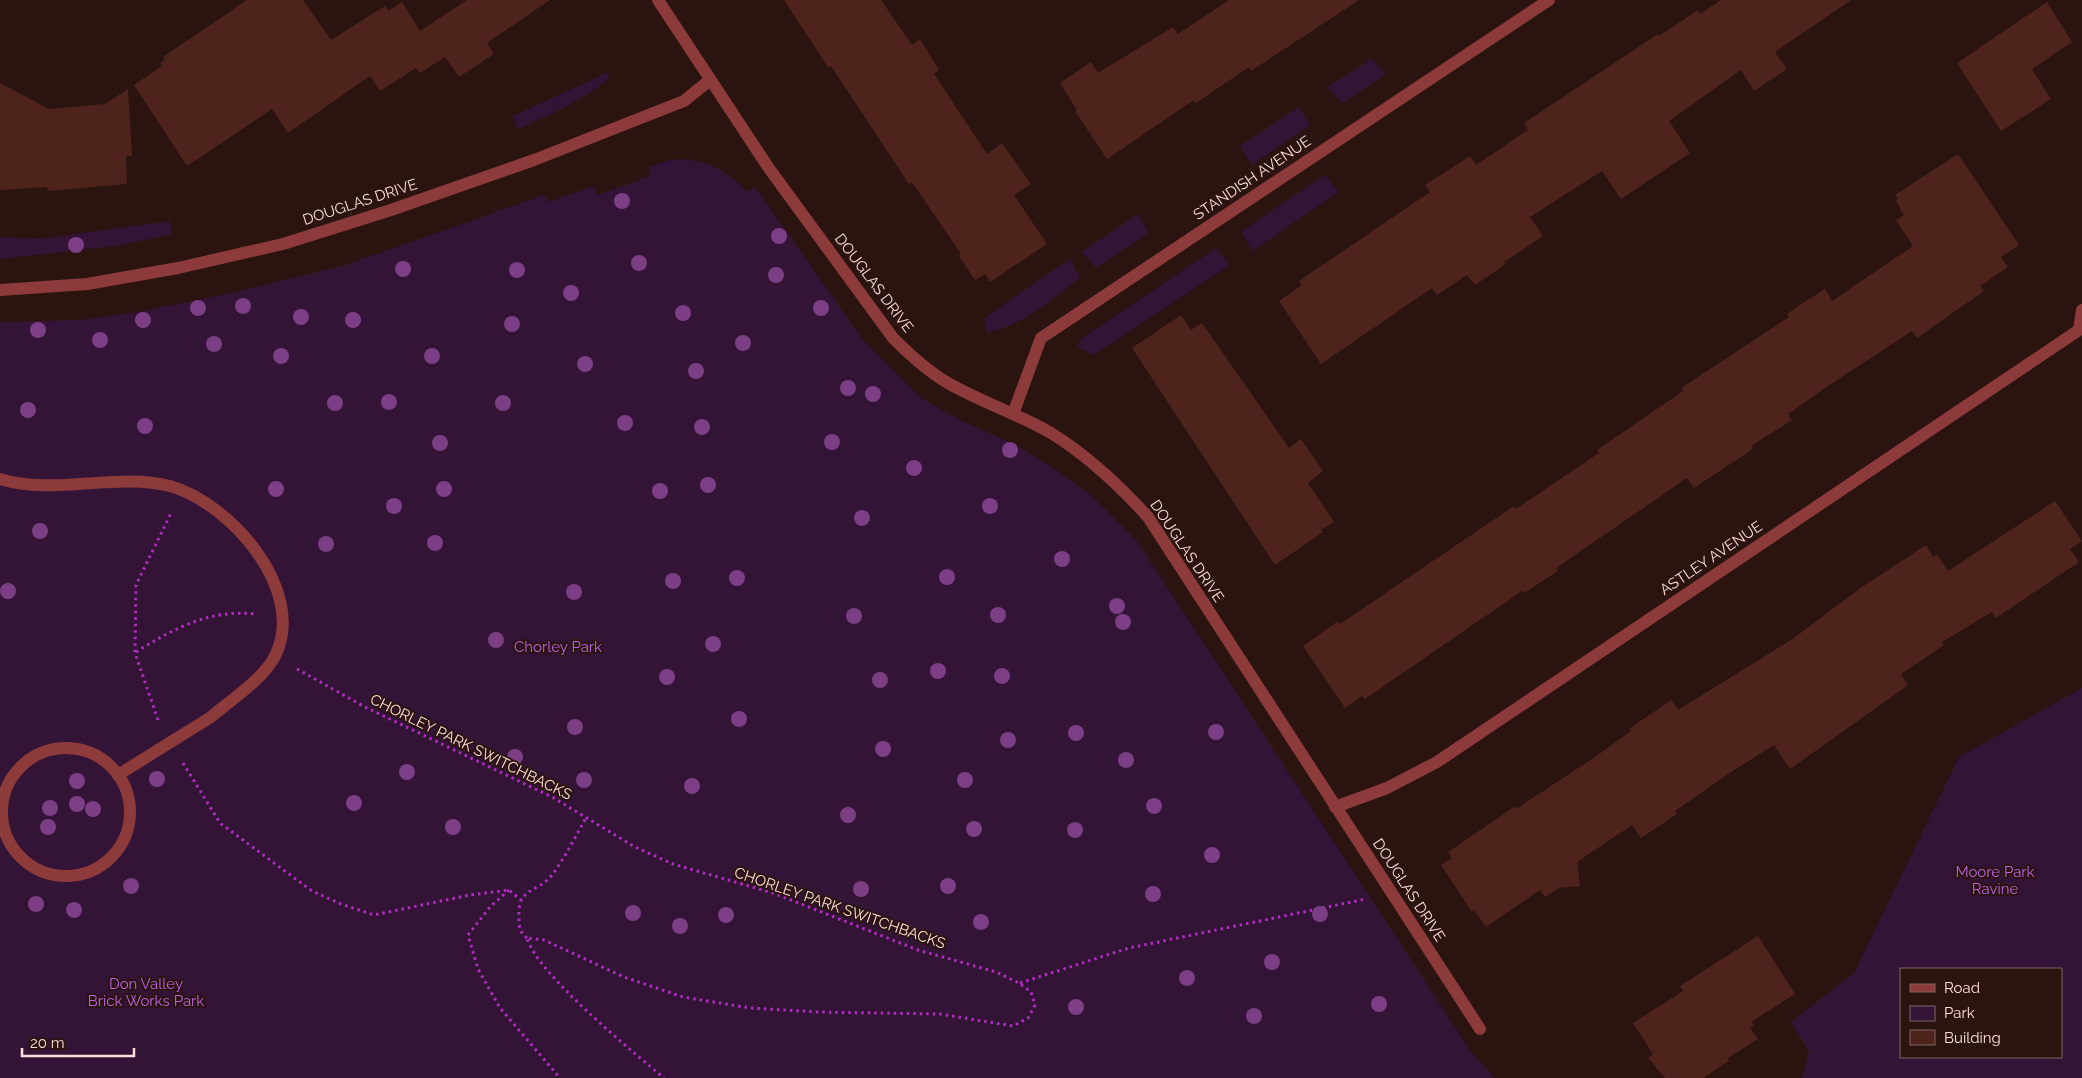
<svg xmlns="http://www.w3.org/2000/svg" width="2082" height="1078" font-family="Raleway,sans-serif">
<style>
.green{fill:#331336;fill-rule:evenodd}
.building{fill:#4d231c}
.lines{fill:none;stroke-linecap:round;stroke-linejoin:round}
.path{stroke:#b12dc1;stroke-width:3;stroke-dasharray:2.5 4;stroke-linecap:butt}
.minor{stroke:#8c3a3a;stroke-width:12}
.minor-bridge{stroke:#8c3a3a;stroke-width:12}
.tree{fill:#7c3e85}
.labels{text-anchor:middle;dominant-baseline:central;stroke-width:4;stroke-linejoin:round;paint-order:stroke}
.street-label{font-size:15px;fill:#ffdddb;stroke:#2b1410}
.park-label{font-size:15px;fill:#be61e4;stroke:#2b1410}
</style>
<rect width="100%" height="100%" fill="#2b1410"/>
<g class="green">
<path d="M1371,59L1386,74L1343,103L1327,88Z"/>
<path d="M607,73L609,78C582,101 551,115 518,129L513,116Z"/>
<path d="M1299,107L1310,125L1252,165L1240,146Z"/>
<path d="M684,159C714,164 726,170 747,192L755,187L863,340L921,398L962,421L1014,444L1049,465L1092,496L1137,541L1472,1053L1495,1078H0V322L80,320L138,312L240,291L343,266L544,195L549,202L594,186L597,195L651,176L648,167L670,160Z"/>
<path d="M1325,175L1339,192L1252,251L1242,231Z"/>
<path d="M1138,214L1148,233L1096,268L1082,252Z"/>
<path d="M170,221L172,234L122,245L0,259V237L40,239Z"/>
<path d="M1216,248L1230,265L1094,355L1077,347L1081,339Z"/>
<path d="M1070,259L1080,278C1051,299 1021,328 986,332L984,318Z"/>
<path d="M2082,688V1078H1802L1809,1052L1791,1022L1854,973L1959,757ZM1901,969H2061V1057H1901Z"/>
</g>
<g class="building">
<path d="M247,0H303L331,40L385,6L389,11L402,2L420,31L467,0H550L487,43L494,54L459,77L445,57L420,73L416,68L380,91L370,76L288,133L272,109L187,166L134,85L162,66L160,63L165,60L163,57Z"/>
<path d="M784,0H881L912,45L920,39L939,70L934,74L987,154L1002,143L1031,184L1014,195L1047,244L990,282L985,274L975,280L959,256L961,254L912,182L909,184L831,66L828,67Z"/>
<path d="M1229,0H1359L1251,71L1249,67L1196,103L1194,100L1107,159L1075,111L1077,110L1060,83L1091,62L1098,73L1173,27L1178,34Z"/>
<path d="M1721,0H1851L1775,52L1787,69L1754,91L1741,70L1669,121L1690,153L1621,199L1602,171L1530,217L1543,236L1504,262L1506,264L1475,285L1467,275L1437,295L1432,288L1321,364L1279,301L1302,285L1299,281L1430,192L1425,185L1470,156L1476,165L1528,130L1524,123L1658,34L1659,36L1698,10L1700,14Z"/>
<path d="M2047,2L2072,42L2032,69L2051,99L2001,131L1957,63Z"/>
<path d="M0,83L49,109L105,104L128,89L132,156H126L127,184L48,191L47,187L0,190Z"/>
<path d="M1958,154L2019,245L2001,257L2008,267L1980,286L1984,291L1917,338L1912,331L1831,384L1788,414L1792,420L1751,446L1753,449L1694,488L1687,478L1556,568L1558,571L1524,593L1522,591L1365,699L1362,696L1345,708L1303,646L1338,621L1340,624L1514,506L1516,509L1599,453L1597,450L1683,391L1681,388L1789,317L1787,314L1795,308L1825,289L1832,301L1913,246L1896,220L1904,215L1896,201L1898,199L1895,195Z"/>
<path d="M1181,315L1191,330L1202,323L1289,448L1301,439L1323,471L1308,483L1334,522L1321,530L1323,532L1275,565L1132,348Z"/>
<path d="M2055,501L2082,541L2070,549L2079,562L1996,618L1992,612L1942,642L1944,645L1901,674L1908,685L1790,769L1774,745L1728,774L1675,811L1677,814L1641,838L1632,825L1577,862L1580,886L1559,888L1545,897L1540,890L1486,927L1474,910L1472,912L1441,865L1452,858L1448,852L1514,807L1516,809L1598,755L1631,731L1629,729L1671,700L1678,710L1794,638L1859,589L1926,545L1933,557L1937,555L1948,571Z"/>
<path d="M1758,936L1795,994L1751,1022L1754,1026L1750,1028L1758,1039L1728,1058L1729,1061L1703,1078H1665L1648,1058L1653,1054L1633,1023L1683,991L1680,986Z"/>
</g>
<g class="lines">
<g class="path">
<path d="M136,652C173,629 209,609 255,614"/>
<path d="M297,669L365,707L552,797L635,847L673,864L773,893L918,950L996,972L1019,983L1031,992L1035,1005L1028,1018L1013,1026L940,1014L818,1012L750,1008L683,997L624,977L544,940L527,938C538,975 631,1050 664,1078"/>
<path d="M158,720L135,653L136,585L171,513"/>
<path d="M183,763L220,823L312,891L341,904L374,915L470,895L509,890L521,900"/>
<path d="M509,890L490,907L468,935L478,969L500,1008L560,1078"/>
<path d="M527,938C520,933 519,927 519,918C517,886 537,894 552,875C565,858 575,837 586,818"/>
<path d="M1020,983L1129,948L1366,899"/>
</g>
<g class="minor">
<path d="M658,0L768,167L893,338C910,355 927,371 948,383C981,402 1018,414 1051,433C1088,456 1119,485 1148,517L1480,1029"/>
<path d="M0,290L87,284L178,268L283,244L391,210L534,160L684,101L710,80"/>
<path d="M1013,414L1041,338L1549,0"/>
<path d="M0,479C54,496 116,472 170,486C230,503 306,589 276,654C265,678 231,700 211,717"/>
<circle cx="66" cy="812" r="64"/>
<path d="M118,775L158,750"/>
<path d="M1335,807L1387,788L1437,762L2079,330L2082,310"/>
</g>
<path class="minor-bridge" d="M158,750L211,717"/>
</g>
<g class="tree">
<circle cx="622" cy="201" r="8"/>
<circle cx="779" cy="236" r="8"/>
<circle cx="76" cy="245" r="8"/>
<circle cx="639" cy="263" r="8"/>
<circle cx="403" cy="269" r="8"/>
<circle cx="517" cy="270" r="8"/>
<circle cx="776" cy="275" r="8"/>
<circle cx="571" cy="293" r="8"/>
<circle cx="243" cy="306" r="8"/>
<circle cx="198" cy="308" r="8"/>
<circle cx="821" cy="308" r="8"/>
<circle cx="683" cy="313" r="8"/>
<circle cx="301" cy="317" r="8"/>
<circle cx="143" cy="320" r="8"/>
<circle cx="353" cy="320" r="8"/>
<circle cx="512" cy="324" r="8"/>
<circle cx="38" cy="330" r="8"/>
<circle cx="100" cy="340" r="8"/>
<circle cx="743" cy="343" r="8"/>
<circle cx="214" cy="344" r="8"/>
<circle cx="281" cy="356" r="8"/>
<circle cx="432" cy="356" r="8"/>
<circle cx="585" cy="364" r="8"/>
<circle cx="696" cy="371" r="8"/>
<circle cx="848" cy="388" r="8"/>
<circle cx="873" cy="394" r="8"/>
<circle cx="389" cy="402" r="8"/>
<circle cx="335" cy="403" r="8"/>
<circle cx="503" cy="403" r="8"/>
<circle cx="28" cy="410" r="8"/>
<circle cx="625" cy="423" r="8"/>
<circle cx="145" cy="426" r="8"/>
<circle cx="702" cy="427" r="8"/>
<circle cx="832" cy="442" r="8"/>
<circle cx="440" cy="443" r="8"/>
<circle cx="1010" cy="450" r="8"/>
<circle cx="914" cy="468" r="8"/>
<circle cx="708" cy="485" r="8"/>
<circle cx="276" cy="489" r="8"/>
<circle cx="444" cy="489" r="8"/>
<circle cx="660" cy="491" r="8"/>
<circle cx="394" cy="506" r="8"/>
<circle cx="990" cy="506" r="8"/>
<circle cx="862" cy="518" r="8"/>
<circle cx="40" cy="531" r="8"/>
<circle cx="435" cy="543" r="8"/>
<circle cx="326" cy="544" r="8"/>
<circle cx="1062" cy="559" r="8"/>
<circle cx="947" cy="577" r="8"/>
<circle cx="737" cy="578" r="8"/>
<circle cx="673" cy="581" r="8"/>
<circle cx="8" cy="591" r="8"/>
<circle cx="574" cy="592" r="8"/>
<circle cx="1117" cy="606" r="8"/>
<circle cx="998" cy="615" r="8"/>
<circle cx="854" cy="616" r="8"/>
<circle cx="1123" cy="622" r="8"/>
<circle cx="496" cy="640" r="8"/>
<circle cx="713" cy="644" r="8"/>
<circle cx="938" cy="671" r="8"/>
<circle cx="1002" cy="676" r="8"/>
<circle cx="667" cy="677" r="8"/>
<circle cx="880" cy="680" r="8"/>
<circle cx="739" cy="719" r="8"/>
<circle cx="575" cy="727" r="8"/>
<circle cx="1216" cy="732" r="8"/>
<circle cx="1076" cy="733" r="8"/>
<circle cx="1008" cy="740" r="8"/>
<circle cx="883" cy="749" r="8"/>
<circle cx="515" cy="757" r="8"/>
<circle cx="1126" cy="760" r="8"/>
<circle cx="407" cy="772" r="8"/>
<circle cx="157" cy="779" r="8"/>
<circle cx="584" cy="780" r="8"/>
<circle cx="965" cy="780" r="8"/>
<circle cx="77" cy="781" r="8"/>
<circle cx="692" cy="786" r="8"/>
<circle cx="354" cy="803" r="8"/>
<circle cx="77" cy="804" r="8"/>
<circle cx="1154" cy="806" r="8"/>
<circle cx="50" cy="808" r="8"/>
<circle cx="93" cy="809" r="8"/>
<circle cx="848" cy="815" r="8"/>
<circle cx="48" cy="827" r="8"/>
<circle cx="453" cy="827" r="8"/>
<circle cx="974" cy="829" r="8"/>
<circle cx="1075" cy="830" r="8"/>
<circle cx="1212" cy="855" r="8"/>
<circle cx="131" cy="886" r="8"/>
<circle cx="948" cy="886" r="8"/>
<circle cx="861" cy="889" r="8"/>
<circle cx="1153" cy="894" r="8"/>
<circle cx="36" cy="904" r="8"/>
<circle cx="74" cy="910" r="8"/>
<circle cx="633" cy="913" r="8"/>
<circle cx="1320" cy="914" r="8"/>
<circle cx="726" cy="915" r="8"/>
<circle cx="981" cy="922" r="8"/>
<circle cx="680" cy="926" r="8"/>
<circle cx="1272" cy="962" r="8"/>
<circle cx="1187" cy="978" r="8"/>
<circle cx="1379" cy="1004" r="8"/>
<circle cx="1076" cy="1007" r="8"/>
<circle cx="1254" cy="1016" r="8"/>
</g>
<g class="labels">
<g class="street-label">
<text transform="translate(1252 178) rotate(-34)">STANDISH AVENUE</text>
<text transform="translate(360 202) rotate(-18)">DOUGLAS DRIVE</text>
<text transform="translate(874 283) rotate(53)">DOUGLAS DRIVE</text>
<text transform="translate(1187 551) rotate(56)">DOUGLAS DRIVE</text>
<text transform="translate(1711 558) rotate(-34)">ASTLEY AVENUE</text>
<text transform="translate(471 747) rotate(26)">CHORLEY PARK SWITCHBACKS</text>
<text transform="translate(1409 890) rotate(57)">DOUGLAS DRIVE</text>
<text transform="translate(840 908) rotate(19)">CHORLEY PARK SWITCHBACKS</text>
</g>
<g class="park-label">
<text x="558" y="647">Chorley Park</text>
<text x="1995" y="872">Moore Park<tspan x="1995" dy="17">Ravine</tspan></text>
<text x="146" y="984">Don Valley<tspan x="146" dy="17">Brick Works Park</tspan></text>
</g>
</g>
<rect x="1900" y="968" width="162" height="90" fill="#2b1410" stroke="#806461"/>
<rect x="1910" y="984" width="25" height="8" fill="#8c3a3a" stroke="#806461"/>
<text x="1944" y="993" font-size="15" fill="#ffdddb">Road</text>
<rect x="1910" y="1006" width="25" height="15" fill="#331336" stroke="#806461"/>
<text x="1944" y="1018" font-size="15" fill="#ffdddb">Park</text>
<rect x="1910" y="1030" width="25" height="15" fill="#4d231c" stroke="#806461"/>
<text x="1944" y="1043" font-size="15" fill="#ffdddb">Building</text>
<path d="M22 1048v8h112v-8" fill="none" stroke="#ffdddb" stroke-width="2.5"/>
<text x="30" y="1048" font-size="15" fill="#ffdddb" stroke="#2b1410" stroke-width="4" paint-order="stroke">20 m</text>
</svg>
